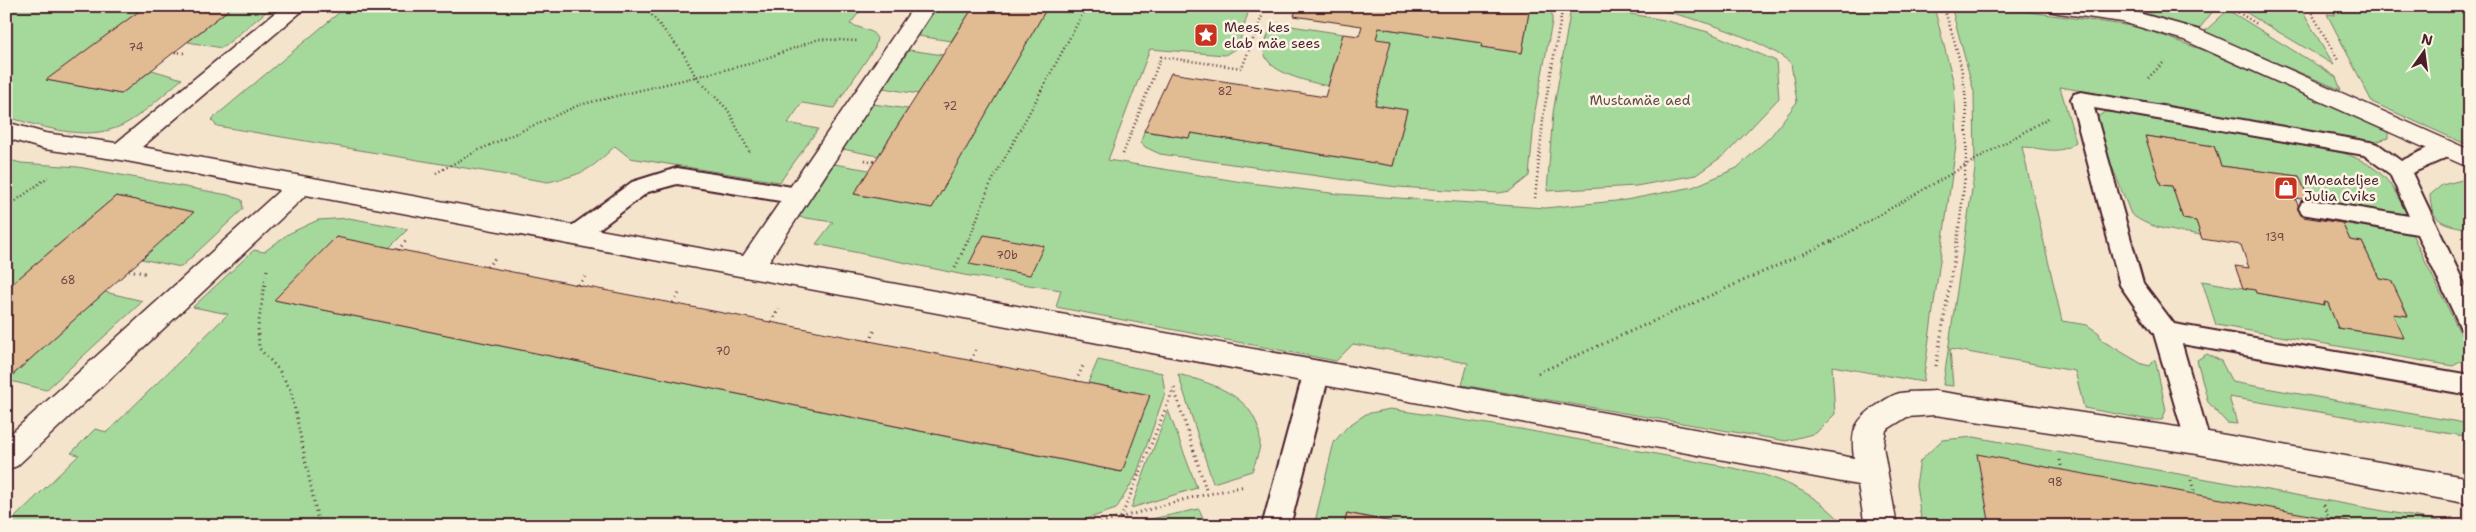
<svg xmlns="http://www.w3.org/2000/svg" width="2476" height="532" font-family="'Shantell Sans',sans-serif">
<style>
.green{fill:#a5d99c;stroke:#787c64}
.building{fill:#e1bc92;stroke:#4a1f2b}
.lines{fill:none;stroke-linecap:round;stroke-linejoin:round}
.service-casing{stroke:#4a1f2b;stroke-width:4}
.minor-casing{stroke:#4a1f2b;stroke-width:3}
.path-far1{stroke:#4a1f2b;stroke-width:2.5;stroke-dasharray:1 3;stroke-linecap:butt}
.path{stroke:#4a1f2b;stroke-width:3;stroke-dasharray:1 4;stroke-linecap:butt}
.service{fill:#fcf5e5;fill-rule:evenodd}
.minor{fill:#fcf5e5;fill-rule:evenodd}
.labels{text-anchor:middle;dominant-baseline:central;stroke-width:5;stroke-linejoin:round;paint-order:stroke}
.number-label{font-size:11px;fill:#704645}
.poi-label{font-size:14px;fill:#4a1f2b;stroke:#fcf5e5;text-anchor:start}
.park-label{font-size:14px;fill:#614e47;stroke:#fcf5e5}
</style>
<rect width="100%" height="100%" fill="#f4e4cc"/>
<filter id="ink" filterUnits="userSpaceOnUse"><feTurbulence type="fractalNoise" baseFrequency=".02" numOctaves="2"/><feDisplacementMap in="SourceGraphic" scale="10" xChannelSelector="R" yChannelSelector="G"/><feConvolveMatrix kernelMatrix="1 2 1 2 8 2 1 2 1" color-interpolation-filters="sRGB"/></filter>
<g filter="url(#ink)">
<g class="green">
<path d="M6,6H146L47,80L121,94L152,70L182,79C165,93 149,109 130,121C92,145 46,127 6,117Z"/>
<path d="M233,6H273L222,48L188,42Z"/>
<path d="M347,6H864L850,24L872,32L877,38L875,47L834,108L802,103L788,123L818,129L780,182L630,158L615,146C589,171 584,174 548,182L217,126L211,120Z"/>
<path d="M938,6H974L951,41L918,36Z"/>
<path d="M1048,6H1250L1238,47L1225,55L1150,49L1108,160L1242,182L1339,194L1545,208L1626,200L1693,187L1737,168L1771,136L1797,102L1791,63C1758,36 1683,14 1640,6H1902L1935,11L1954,84L1957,139L1923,382L1832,366L1835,414L1816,433L1786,441L1462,385L1468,363L1353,344L1336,361L1056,307L1061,290L964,275L816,244L833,222L799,217L834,164L869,170L854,194L932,207Z"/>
<path d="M1530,6H1552V22L1535,111L1529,176L1510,191L1499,193L1397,187L1160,154L1145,147L1141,142L1144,131L1188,138L1191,133L1393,166L1407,110L1375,105L1376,39L1379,28L1482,43L1481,47L1522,53Z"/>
<path d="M1586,6L1664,20L1708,32L1776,61L1779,98L1727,153L1696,175L1636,186L1547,191L1553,113L1571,8Z"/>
<path d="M1951,6H1986L2139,27L2203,50L2388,132V138L2375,142L2358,140L2060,87L2076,142C2059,157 2042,147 2022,147L2062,321L2087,325L2099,333L2101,340L2142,364L2150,366L2155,359L2166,410L2162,420H2150L2084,408L2075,371L1950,349L1953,386L1943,385L1975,169L1974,92Z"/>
<path d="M2121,6H2217L2199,29Z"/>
<path d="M2235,6H2299L2334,65Z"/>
<path d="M2331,6H2470V146L2372,102L2327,14L2335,15Z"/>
<path d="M2228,10L2336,77L2341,90L2204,32Z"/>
<path d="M1272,23L1343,34L1328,86C1311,82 1263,73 1264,49C1265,41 1270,31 1272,23Z"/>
<path d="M909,50L943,55L918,94L883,88Z"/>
<path d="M873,104L908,109L878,156L843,149Z"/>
<path d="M2105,112H2122L2344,153C2383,168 2391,181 2408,217L2309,200L2299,176L2221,166L2214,146L2146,136L2161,185L2172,186L2183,219L2196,221L2201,235C2177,231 2151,230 2131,214L2095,124V118Z"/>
<path d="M6,159L21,163L78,167L228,195L242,200L243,209L181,267L141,259L193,212L116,196L6,289Z"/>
<path d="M2470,178V229C2445,224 2431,224 2430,195L2442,185Z"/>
<path d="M349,218L408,229L389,248L336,238L275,300L1121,472L1150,395L1088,383L1098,360L1162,373L1165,393L1136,476L1116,509L1066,526H6L79,455L71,453L95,429L107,432L228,314L193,307L254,250L264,252L288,234L318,220Z"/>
<path d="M2342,223L2412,234L2466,345L2469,357L2453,366L2216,325L2202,281L2255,290L2256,293L2325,304L2324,302L2328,303L2338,328L2403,338L2393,314L2408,316L2391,281L2379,278L2362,242L2350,240Z"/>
<path d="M105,292L143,301L46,390L7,380Z"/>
<path d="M2207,354L2221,361L2232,382L2470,424V437L2229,397L2237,424L2227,423L2208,402L2197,360Z"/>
<path d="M1178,374C1215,384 1261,398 1260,445C1259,453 1255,463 1252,471L1213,483Z"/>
<path d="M1390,409L1520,429L1754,472C1790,482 1820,497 1845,526H1411L1347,513L1344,526H1314L1334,442L1348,426L1366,414Z"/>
<path d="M1168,410L1197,488L1131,508Z"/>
<path d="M1974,437L2467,526H1922L1916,485L1920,461L1942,440Z"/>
<path d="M1199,509L1205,522L1203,526H1118Z"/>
</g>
<g class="building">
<path d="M146,6H233L121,94L46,80Z"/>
<path d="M974,6H1048L932,208L854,194Z"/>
<path d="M1297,6H1530L1522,53L1481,47L1482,43L1379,28L1376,39L1391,41L1375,105L1407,110L1393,166L1191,133L1189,138L1144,131L1171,73L1325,97L1343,34L1359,36L1362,26L1294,16Z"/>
<path d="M2145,136L2214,146L2221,166L2299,176L2309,200L2295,198L2303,217L2342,223L2350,240L2362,242L2379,278L2391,280L2408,316L2393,314L2404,338L2338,328L2328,303L2324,302L2325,305L2256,293L2255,290L2243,288L2235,266L2249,268L2241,245L2202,239L2196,221L2183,219L2172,186L2161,185Z"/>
<path d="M116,196L194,212L6,381V289Z"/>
<path d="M984,235L1044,246L1030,275L969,264Z"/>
<path d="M336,237L588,287L1150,395L1122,472L274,300Z"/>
<path d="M1977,454L2062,470L2370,526H1990Z"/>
<path d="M1347,513L1411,526H1344Z"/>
</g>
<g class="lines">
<g class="service-casing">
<g id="service">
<path d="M2081,92L2370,142L2378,144L2401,161C2417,154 2438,139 2455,144L2458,149L2455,154L2412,173L2470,296V331L2461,329L2458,322L2417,234L2302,214L2299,208L2302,202L2310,200L2409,216L2390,174L2364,155L2094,108L2143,283L2174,324L2470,375V395L2182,344L2210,442L2206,450L2197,453L2188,450L2154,334L2120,285L2071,99L2074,94Z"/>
<path d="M677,168L798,188L806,191L809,196L806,201L798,204L677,184L648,192L582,242L574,244L566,242L562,236L566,230L632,182Z"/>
<path d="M1317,361L1326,364L1330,371L1290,526H1262L1304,371L1308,364Z"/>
</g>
</g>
<g class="minor-casing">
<g id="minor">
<path d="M283,6H308L142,147L743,256L914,6H936L769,261L1854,458C1850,429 1856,419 1879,404C1886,399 1892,395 1900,393C1911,391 1924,392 1935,391L2197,430L2470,478V504L2197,454L1935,415L1907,417L1886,430L1883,446L1897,526H1865L1858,485L306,195L17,466L6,470V438L280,190L121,160L44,149L6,138V122L45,133L116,143Z"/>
<path d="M2047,6H2104L2124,9L2200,30L2470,150V168L2184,40L2122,22L2058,13L2050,11Z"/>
</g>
</g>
<g class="path-far1">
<path d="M644,6L683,53L696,77L728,110L750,153"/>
<path d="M1931,6L1943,8"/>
<path d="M1943,6C1952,32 1960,57 1964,84C1971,135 1964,191 1957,242"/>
<path d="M2228,6L2257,24"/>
<path d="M2308,6L2339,62"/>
<path d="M175,52L184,53"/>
<path d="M2148,78L2165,61"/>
<path d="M1123,154L1161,57L1242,68L1266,6"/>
<path d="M865,160L875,162"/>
<path d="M436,173L481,149L579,105L753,63L819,39L858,41"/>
<path d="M1535,198L1544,111L1563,6"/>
<path d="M6,208L48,177"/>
<path d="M968,242L989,187L1087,6"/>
<path d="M1832,242L2050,117"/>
</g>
<g class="path">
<path d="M398,250L406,241"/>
<path d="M487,267L496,257"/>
<path d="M955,268L968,240"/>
<path d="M129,270L148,274"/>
<path d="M267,270L258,327L259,348L279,370L291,391L319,526"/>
<path d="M578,285L587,274"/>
<path d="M673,303L680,292"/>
<path d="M771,322L779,309"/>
<path d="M869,341L876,328"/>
<path d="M971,360L977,347"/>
<path d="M1936,366L1957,240"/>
<path d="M1538,373L1834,240"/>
<path d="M1076,381L1083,366"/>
<path d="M1174,388L1207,493"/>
<path d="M2060,460L2062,470"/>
<path d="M2191,480L2195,494"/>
<path d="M2324,505L2328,518"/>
<path d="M1121,518L1174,388"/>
<path d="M1091,526L1186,499L1245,486"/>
</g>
<use href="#service" class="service"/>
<use href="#minor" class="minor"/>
</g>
</g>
<defs>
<g id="sight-square" transform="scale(1.25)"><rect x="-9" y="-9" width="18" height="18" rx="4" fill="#c8321e" stroke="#fcf5e5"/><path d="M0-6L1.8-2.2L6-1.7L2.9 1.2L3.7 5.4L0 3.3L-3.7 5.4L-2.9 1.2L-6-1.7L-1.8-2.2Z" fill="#fff"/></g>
<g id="shop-square" transform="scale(1.25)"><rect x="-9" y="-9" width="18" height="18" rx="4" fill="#c8321e" stroke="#fcf5e5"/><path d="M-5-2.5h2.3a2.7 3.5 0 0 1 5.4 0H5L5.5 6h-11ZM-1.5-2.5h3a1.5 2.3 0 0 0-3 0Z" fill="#fff"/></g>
</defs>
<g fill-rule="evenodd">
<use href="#sight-square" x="1206" y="35"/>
<use href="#shop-square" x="2286" y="188"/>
</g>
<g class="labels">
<g class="number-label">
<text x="136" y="47">74</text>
<text x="1225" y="91">82</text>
<text x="950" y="106">72</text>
<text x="2275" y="237">139</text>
<text x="1007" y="255">70b</text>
<text x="68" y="280">68</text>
<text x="723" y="351">70</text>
<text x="2055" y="482">98</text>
</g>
<g class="poi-label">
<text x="1224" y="27">Mees, kes<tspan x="1224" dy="16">elab mäe sees</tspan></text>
<text x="2304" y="180">Moeateljee<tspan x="2304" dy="16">Julia Cviks</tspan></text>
</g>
<g class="park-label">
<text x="1640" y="100">Mustamäe aed</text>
</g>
</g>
<rect width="2476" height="532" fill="none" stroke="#fcf5e5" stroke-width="25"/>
<rect x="12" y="12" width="2451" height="507" fill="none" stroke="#4a1f2b" stroke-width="2" filter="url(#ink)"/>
<g transform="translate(2424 52) rotate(14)" stroke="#fcf5e5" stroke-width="4" paint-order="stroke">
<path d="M0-4L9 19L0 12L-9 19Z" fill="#4a1f2b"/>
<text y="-8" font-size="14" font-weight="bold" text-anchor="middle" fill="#4a1f2b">N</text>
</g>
</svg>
